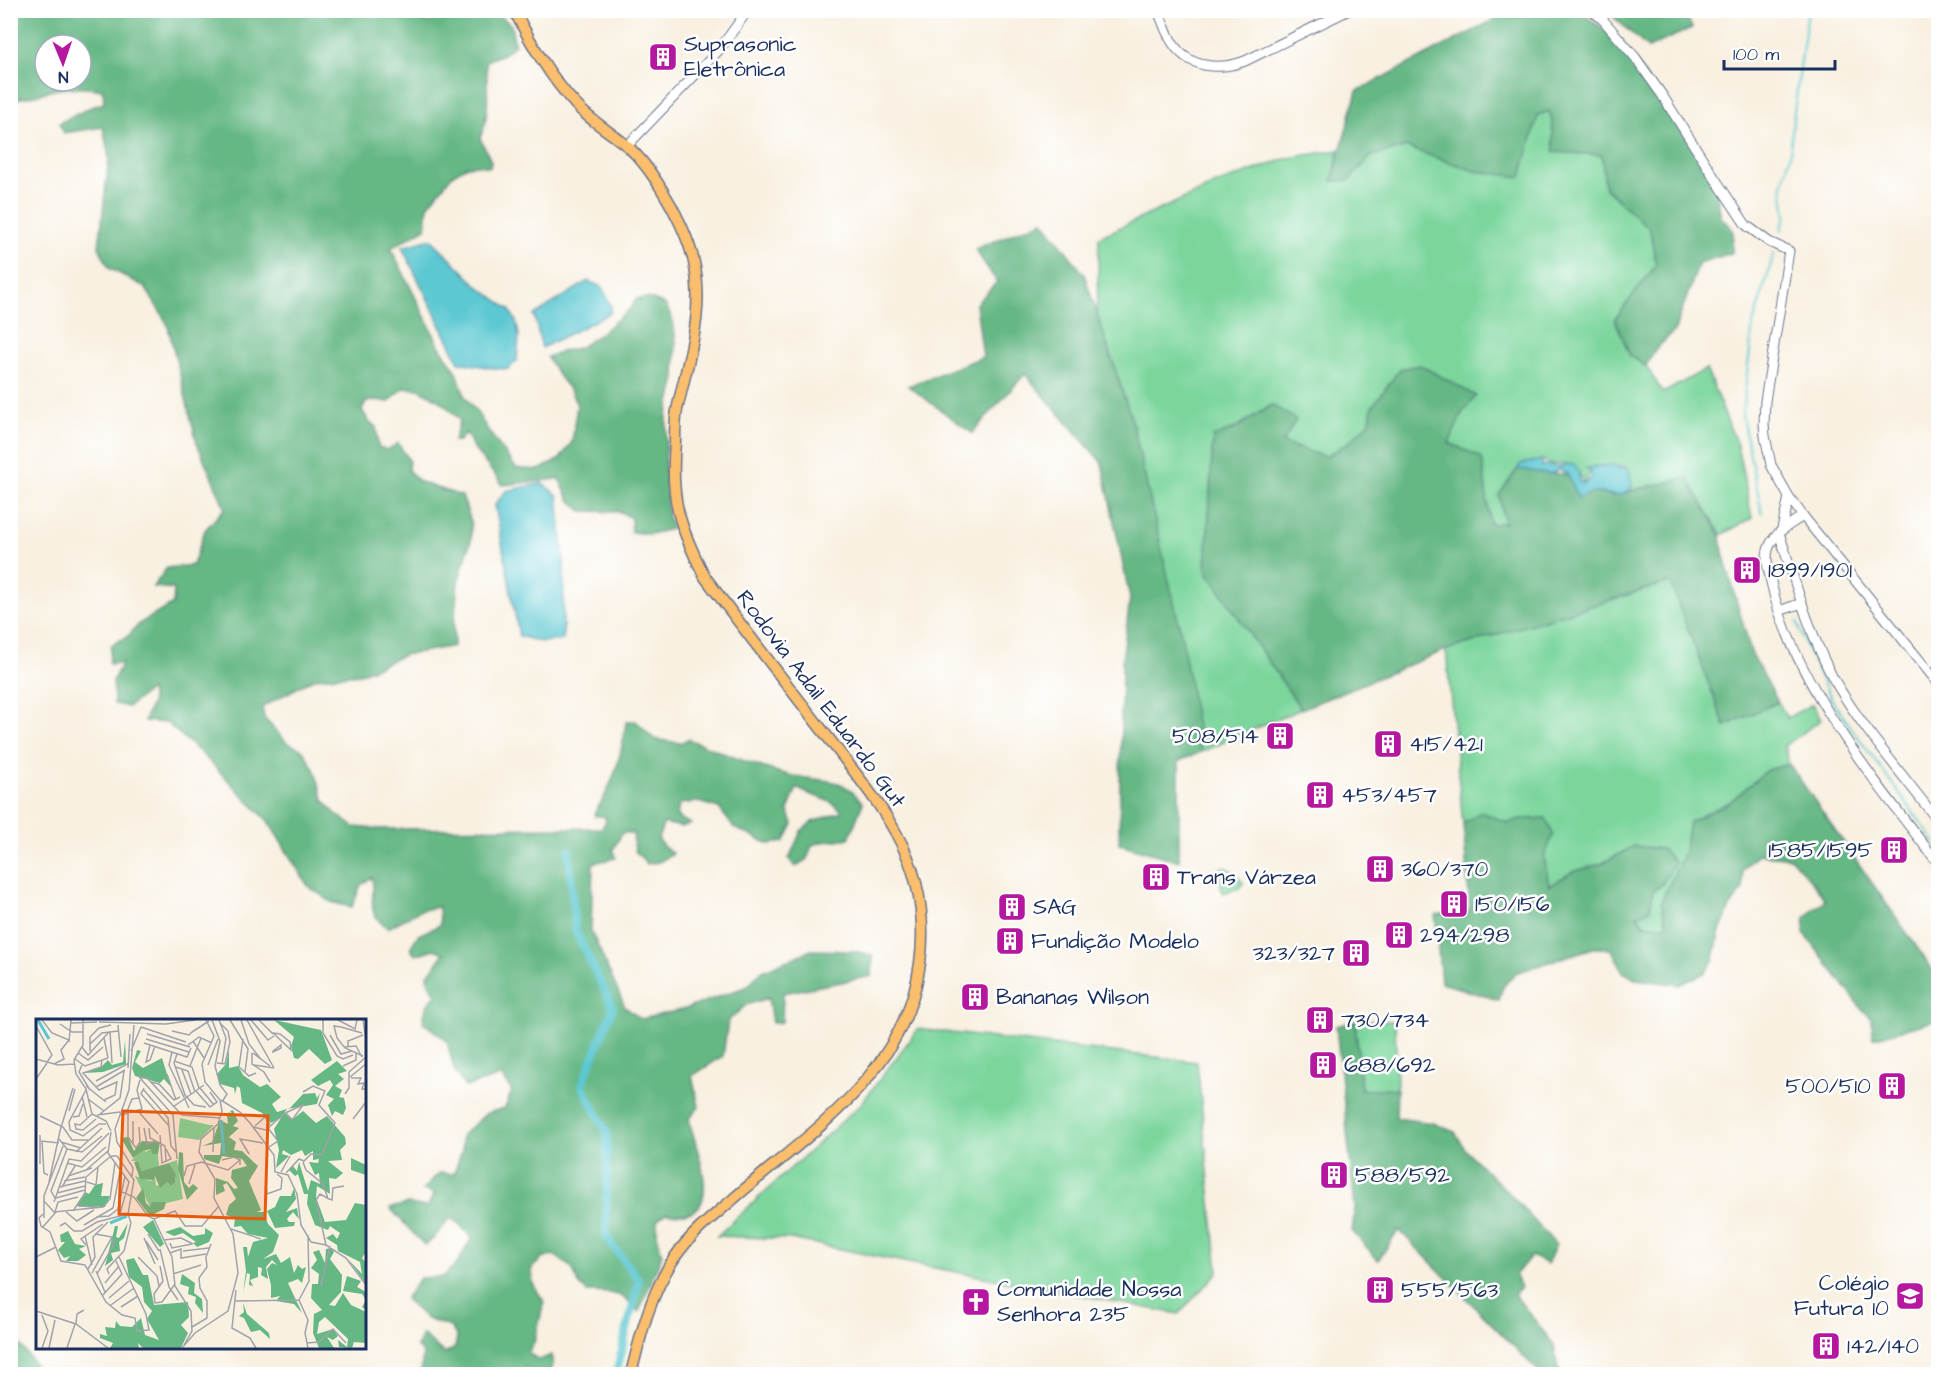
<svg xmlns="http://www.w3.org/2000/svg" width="1949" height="1385" font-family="'Architects Daughter',sans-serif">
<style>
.green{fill:#7cd69c;stroke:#4c827d;stroke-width:1.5}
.forest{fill:#65b784;stroke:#407371;stroke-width:1.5;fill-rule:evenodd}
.water{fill:#5bc8d1;stroke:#3b7c98;stroke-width:1.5}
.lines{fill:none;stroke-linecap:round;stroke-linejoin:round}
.stream{stroke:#5bc8d1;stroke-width:2}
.canal{stroke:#5bc8d1;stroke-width:8}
.minor-casing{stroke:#68738c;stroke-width:11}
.major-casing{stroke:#68738c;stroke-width:13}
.minor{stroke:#fff;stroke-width:9}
.major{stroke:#fabe6d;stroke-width:10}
.labels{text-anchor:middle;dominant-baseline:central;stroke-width:5;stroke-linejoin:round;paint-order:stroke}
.poi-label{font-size:22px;fill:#1b2f5e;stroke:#fff;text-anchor:start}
.street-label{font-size:22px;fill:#1b2f5e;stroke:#fff}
.inset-river{fill:none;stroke:#5bc8d1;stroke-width:3}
.inset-road{fill:none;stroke:#a0a3ac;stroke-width:1.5}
.view{fill:#e8590c;fill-opacity:0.15;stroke:#e8590c;stroke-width:3}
.inset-edge{fill:none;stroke:#1b2f5e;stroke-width:3}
</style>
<rect width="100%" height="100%" fill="#fff"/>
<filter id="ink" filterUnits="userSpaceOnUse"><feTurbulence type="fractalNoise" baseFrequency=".0167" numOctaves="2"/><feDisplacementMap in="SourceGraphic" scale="12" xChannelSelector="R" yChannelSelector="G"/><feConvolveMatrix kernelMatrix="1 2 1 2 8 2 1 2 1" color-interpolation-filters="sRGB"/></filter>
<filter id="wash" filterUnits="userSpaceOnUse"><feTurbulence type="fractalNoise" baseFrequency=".008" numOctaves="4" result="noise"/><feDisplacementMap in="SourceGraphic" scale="24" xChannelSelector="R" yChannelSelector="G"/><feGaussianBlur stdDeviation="1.35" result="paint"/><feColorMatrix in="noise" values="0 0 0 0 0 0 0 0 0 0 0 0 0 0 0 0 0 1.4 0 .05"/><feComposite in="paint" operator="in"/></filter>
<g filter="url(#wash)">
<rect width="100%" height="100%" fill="#f8f0e0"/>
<g class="green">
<path d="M1549,111L1552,120L1554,151L1602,155L1605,188L1650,229L1656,265L1615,319L1630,356L1646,366L1663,393L1706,369L1737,445L1752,518L1721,535L1687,478L1628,491L1632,486L1625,467L1593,466L1584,484L1575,465L1549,464L1543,460L1521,464L1499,495L1505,523L1490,524L1482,458L1449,443L1462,413L1372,407L1370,422L1349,442L1326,457L1282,443L1272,405L1234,429L1213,438L1206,570L1301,709L1201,752L1132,421L1097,314L1099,237L1216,184L1288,158L1339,150L1333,181L1349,180L1371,156L1406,147L1475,171L1538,115Z"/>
<path d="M1670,582L1725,726L1778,702L1787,718L1812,704L1821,720L1784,746L1789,764L1767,770L1730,802L1689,822L1684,853L1661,902L1667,925H1644L1637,915L1650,909L1653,891L1662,884L1634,846L1601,864L1572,872L1549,886L1544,857L1553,835L1521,819L1508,823L1480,812L1463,824L1446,650Z"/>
<path d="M1224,867C1233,870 1237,875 1243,883L1239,888L1223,893L1221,888L1220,868Z"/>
<path d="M1355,1021H1395L1397,1089L1361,1090Z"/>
<path d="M918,1029L1197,1062L1218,1272L1179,1314L909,1263L791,1239L717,1236L861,1104Z"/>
</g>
<g class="forest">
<path d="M408,10L415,18L429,23L442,11L496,12L511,25L515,45L503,54L486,61C487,86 491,114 480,138L491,161L490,167L477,165L467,166L453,174L428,206L426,228L391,248L440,347L457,372L465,397L478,414L489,432L516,468L539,470L560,459L572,442L577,405L570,390L560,378L547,357L562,351L579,348L601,333L631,308L636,299L648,298L666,305L673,321L676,341L675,383L667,415L665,472L668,516L672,529L650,534L631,532V518L621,512L582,511L569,499L559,479L503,485L474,449L466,433L459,441H454L460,420L442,402L419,389L404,388L389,402L376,400L366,402L362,410L369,422L376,427L378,447L388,450L398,443L409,460L408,470L420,482L462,496L471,522V541L458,582L454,625V646L404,655L360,674L315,678L262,707L264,718L286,742L303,750L315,771L324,801L335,813L354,827L380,829L602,828L606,821L604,816H595V812C614,785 622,755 626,722L636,721L654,739L680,743L688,739C723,753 756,767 793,776C807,779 824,779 838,783C849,787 856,795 863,803L849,838L822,842L812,845L807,859L795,867L789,859L801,831L812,822L842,812C832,798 811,797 797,788L788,810L793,824L784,842L769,844L734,828L719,808L698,802L679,804L677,817L691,824L681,827L664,823L658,838L663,846L673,854L659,862L647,864L635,851L633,834L623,832L613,849L616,858L593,863L591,931L625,1007L641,1019L685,1009L748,986L760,972L811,950L853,951L873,955L872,976L783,993L782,1022L772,1023L768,998L746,1005L728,1021L723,1056L692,1076L699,1107L689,1119C695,1149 731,1225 666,1213L657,1220V1234L662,1255L639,1312C619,1290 615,1293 587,1292L579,1284L572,1268L554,1255L542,1259L532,1268L533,1284L544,1302L534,1343L528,1353L539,1360L552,1355L553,1366L551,1371H534L525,1367L522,1374H424L421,1371L423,1353L417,1347L422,1334L445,1354L455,1348L457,1337L451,1327L427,1319L405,1299L420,1278L443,1277L458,1262L472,1238L459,1224L450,1218L433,1239L425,1246L390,1208L408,1204L427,1207L435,1193L423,1190L433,1179L440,1173L454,1174L462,1150V1135L487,1113L505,1108L512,1091L501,1076L465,1087L454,1070L447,1041L423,1022L426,1007L436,994L429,984L428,975L444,953L434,949L415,955L410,948L418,935L440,925L439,907L421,910L388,928C364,913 376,901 372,877L361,885L352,907L331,902L308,886L268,821L203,755L167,723L144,721L152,702L150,690L128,707L114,704L113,680L122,663L109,664L111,645L127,637L140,623L173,604L174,589L153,587L167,568L193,565L205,530L225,508L197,443L167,323L145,287L109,268L99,247L109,158L103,127L64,133L59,123L91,107L104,103L103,90C85,87 64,87 46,92C35,95 26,98 14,99L11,93V11ZM45,45H81V81H45Z"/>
<path d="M1511,11H1579L1622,42L1714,177L1721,217L1733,230L1732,253L1699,263L1675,330L1655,350L1646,366L1630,356L1615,319L1656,265L1650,229L1605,188L1602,155L1554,152L1552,120L1549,111L1538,115L1521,177L1475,171L1406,147L1371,156L1349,180L1332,181L1357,91Z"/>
<path d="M1607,11H1684L1692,28L1648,48Z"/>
<path d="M1043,221L1084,274L1132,421L1182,638L1201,752L1179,761V861L1119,844L1122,663L1130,598L1102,463L1025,374L972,433L908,386L983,357L976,304L997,282L975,249Z"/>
<path d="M1420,365L1476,396L1462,413L1449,443L1482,458L1490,524L1505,523L1499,495L1518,469L1568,475L1578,498L1593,492L1612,496L1687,478L1721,535L1723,553L1751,652L1778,702L1725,726L1670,582L1446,650L1301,709L1206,570L1213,437L1234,429L1272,405L1296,420L1282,443L1326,457L1349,442L1370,422L1372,407L1400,369Z"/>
<path d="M1789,764L1932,969L1938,980V1020L1873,1038L1872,1019L1862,1009L1804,933L1805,917L1825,900L1814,884L1791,858L1758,854L1742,871L1743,889L1730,907L1719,934L1714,959L1705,973L1679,985L1636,979L1623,972L1612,950L1606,948H1593L1515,973L1503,987L1499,1000L1441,983L1435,915L1470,910L1463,824L1480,812L1508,823L1521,819L1546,818L1553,835L1544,857L1549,886L1572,872L1601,864L1634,846L1662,849L1675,862L1662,884L1653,891L1650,910L1637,915L1644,925H1667L1661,902L1684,853L1689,822L1730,802L1767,770Z"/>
<path d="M1355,1021L1361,1090L1397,1089L1396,1118L1433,1123L1455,1132L1467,1152L1510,1194L1556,1245L1547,1264L1531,1256L1515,1275L1521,1287L1514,1294L1554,1345L1558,1369L1565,1374H1541L1399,1230L1378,1260L1352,1231L1355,1208L1336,1026Z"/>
<path d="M11,1336L21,1346L42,1374H11Z"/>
</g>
<g class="water">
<path d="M431,239L479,287L509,309L516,321L519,335L517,361L508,369L492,368L459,362L402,247Z"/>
<path d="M588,281L602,287L611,306L610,313L542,348L534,315Z"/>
<path d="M1543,460L1542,466C1549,463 1555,468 1561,467C1567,465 1568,463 1575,465L1579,473V481L1584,484L1591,478V471L1586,468L1614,465L1620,469L1625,467L1629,470L1632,486C1620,504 1607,490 1592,493C1587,494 1582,497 1578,498L1568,475L1560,470L1550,474L1518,469L1521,464Z"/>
<path d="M542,483L558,496L564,561L563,640L541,642L519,636L495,505L506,491Z"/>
</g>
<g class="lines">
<g class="stream">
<path d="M1781,230L1786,216L1782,186L1790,156L1793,119L1808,10"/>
<path d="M1762,513L1742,416L1753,324L1774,253"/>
<path d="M1797,622L1810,655L1834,704L1938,846"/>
</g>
<path class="canal" d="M569,851L575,930L613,1008L582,1085L607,1133L606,1237L639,1280L616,1374"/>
</g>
</g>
<g filter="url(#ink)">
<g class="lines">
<g class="minor-casing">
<g id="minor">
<path d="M1158,10C1162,21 1166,32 1172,42C1188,68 1218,71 1245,61L1349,10"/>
<path d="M1592,10L1604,21L1635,57L1662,95L1714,177L1746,225L1769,242L1789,251L1765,401L1764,424L1765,436L1771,465L1789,497L1803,516L1938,683"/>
<path d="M627,146L719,50L748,10"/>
<path d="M1803,516C1789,525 1773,533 1768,550C1765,560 1769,572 1771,582C1792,681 1877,784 1938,863"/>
<path d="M1782,529L1789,497"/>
<path d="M1779,533C1795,581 1809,633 1833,678C1861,727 1904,776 1938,821"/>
<path d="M1779,611L1802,603"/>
</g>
</g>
<g class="major-casing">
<path id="major" d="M514,10C532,45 550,77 576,105C591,121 609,131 626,145C653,168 684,223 693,258C706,310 688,359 677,410C675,420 675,431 675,442C670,500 679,526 705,577C746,632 788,686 830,740C858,777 890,814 908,858C921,890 925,929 920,963C906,1075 808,1133 731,1201C711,1218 690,1235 675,1257C651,1292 641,1333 631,1374"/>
</g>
<use href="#minor" class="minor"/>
<use href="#major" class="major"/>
</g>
</g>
<defs>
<g id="building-square" transform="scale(1.5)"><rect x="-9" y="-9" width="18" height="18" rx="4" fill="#b5179e" stroke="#fff"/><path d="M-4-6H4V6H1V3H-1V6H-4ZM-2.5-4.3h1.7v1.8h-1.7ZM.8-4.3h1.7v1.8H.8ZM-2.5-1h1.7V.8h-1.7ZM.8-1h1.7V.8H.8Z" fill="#fff"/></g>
<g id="school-square" transform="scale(1.5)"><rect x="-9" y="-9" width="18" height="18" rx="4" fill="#b5179e" stroke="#fff"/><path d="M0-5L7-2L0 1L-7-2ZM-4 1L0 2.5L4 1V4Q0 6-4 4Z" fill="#fff"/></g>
<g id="church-square" transform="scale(1.5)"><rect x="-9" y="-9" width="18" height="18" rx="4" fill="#b5179e" stroke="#fff"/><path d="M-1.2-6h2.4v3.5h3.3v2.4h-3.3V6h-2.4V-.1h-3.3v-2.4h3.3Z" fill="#fff"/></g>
</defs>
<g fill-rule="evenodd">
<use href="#building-square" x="663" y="57"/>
<use href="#building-square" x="1747" y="570"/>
<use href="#building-square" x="1280" y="736"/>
<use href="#building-square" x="1388" y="744"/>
<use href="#building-square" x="1320" y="795"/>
<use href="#building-square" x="1894" y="850"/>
<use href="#building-square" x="1380" y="869"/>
<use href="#building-square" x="1156" y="877"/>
<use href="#building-square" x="1454" y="904"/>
<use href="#building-square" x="1012" y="907"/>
<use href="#building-square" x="1399" y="935"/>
<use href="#building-square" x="1010" y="941"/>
<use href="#building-square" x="1356" y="953"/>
<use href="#building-square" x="975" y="997"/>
<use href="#building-square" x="1320" y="1020"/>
<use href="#building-square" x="1323" y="1065"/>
<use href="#building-square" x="1892" y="1086"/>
<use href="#building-square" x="1334" y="1175"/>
<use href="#building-square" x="1380" y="1290"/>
<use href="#school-square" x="1910" y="1296"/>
<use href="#church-square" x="976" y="1302"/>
<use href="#building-square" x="1826" y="1346"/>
</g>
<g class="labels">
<g class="poi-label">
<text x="684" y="44">Suprasonic<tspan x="684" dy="25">Eletrônica</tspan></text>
<text x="1768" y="570">1899/1901</text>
<text x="1259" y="736" text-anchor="end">508/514</text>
<text x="1409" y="744">415/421</text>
<text x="1341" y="795">453/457</text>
<text x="1873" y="850" text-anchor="end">1585/1595</text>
<text x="1401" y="869">360/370</text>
<text x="1177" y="877">Trans Várzea</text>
<text x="1475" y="904">150/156</text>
<text x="1033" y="907">SAG</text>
<text x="1420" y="935">294/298</text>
<text x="1031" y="941">Fundição Modelo</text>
<text x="1335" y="953" text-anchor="end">323/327</text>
<text x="996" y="997">Bananas Wilson</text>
<text x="1341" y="1020">730/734</text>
<text x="1344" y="1065">688/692</text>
<text x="1871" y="1086" text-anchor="end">500/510</text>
<text x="1355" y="1175">588/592</text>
<text x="1889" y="1283" text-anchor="end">Colégio<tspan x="1889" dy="25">Futura 10</tspan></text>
<text x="997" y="1289">Comunidade Nossa<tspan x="997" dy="25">Senhora 235</tspan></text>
<text x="1401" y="1290">555/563</text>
<text x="1847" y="1346">142/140</text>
</g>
<g class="street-label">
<text transform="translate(821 699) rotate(53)">Rodovia Adail Eduardo Gut</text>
</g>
</g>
<g transform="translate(36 1019)">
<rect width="330" height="330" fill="#f8f0e0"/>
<path d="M144,99L173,106H178L163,121L142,118ZM109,127V133L115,130L122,135L123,148L106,152L102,142H95ZM141,141L147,180L114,188L99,157L115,162L119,157L120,167L131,163L135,167L139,164L140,155L133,144Z" fill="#7cd69c"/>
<path d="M238,1L285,11L296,41L289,45L273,30L262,40L258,39L255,27L258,18ZM89,21L90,45L67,53L47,54L65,48L72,41L76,46L87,43ZM193,30V49L202,47L207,56L224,68L231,65L245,78L236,85L241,93L254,89L267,75L279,74L281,79L284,74L281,85L251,90L248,94L257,100L267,92L280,104L291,97L309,118L310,125L304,131L306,141L292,142L307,154L300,160L293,159L294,175L281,167L280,178L289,203L310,201L319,184L330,186V233L326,239L330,244V265L312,240L326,255L324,243L302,232L301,226L290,219L297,215L301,220L304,214L294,207L292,211L279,206L271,185L272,175H268L262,155L259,157L253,151L257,147L261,152L263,143L272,172L275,161L284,165L283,154L279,156L273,143L282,144L283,140L277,141V132L269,137L266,131L255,136L247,131L246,135L253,137L240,149L243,131L238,110L245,99L235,104L226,94L206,84L204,69L201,67L199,75L198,69L184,65L181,55L190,45ZM101,31L105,32L99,43L107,49L126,39L135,68L128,60L124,64L99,57L96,49ZM301,42L311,52L302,55L308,60L299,67L306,71L303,78L308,79L310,89L307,96L299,92L296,97L292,86L298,80L290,76L297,66L294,61L282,67L275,61ZM197,91L202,102L197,107L203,109L193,118L200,123L198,131L206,132L222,147L213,162L225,191L221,193H228L232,205L243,216L237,233L227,240L240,235L245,244L254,238L258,254L262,246L266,250L270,248L266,264L262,260L252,264L266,294L258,285L240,282L244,277L235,279V266L231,250L236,244L241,246L236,241L230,248L232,260L225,256L226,249L222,248V258L214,261L217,267L213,266L214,255L211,254L207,274L210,252L207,228H211L212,238L217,223L232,219L212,215L205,207L198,208L199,199L190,196L193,186L200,180L191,164L187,166L189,172L180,176V159L192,163L198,170L202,169L195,159L196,151L211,147L206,140L186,137L183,145L168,140V136H184L185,124L166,127L176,123L184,101L192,105L191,97L193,93L197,96L194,92ZM92,118L98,132L106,122L124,123L122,135H116L115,130L106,132L97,139L85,119ZM143,133L147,134L148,163L153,169L157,165L162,169L151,181L142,150ZM315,139L330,146V156L315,151ZM102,142L106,152L133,144L140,155L139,164L135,167L131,163L124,169L119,157L117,161L104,160L98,143ZM67,164L65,177H74L69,188L41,187L49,173L53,175L59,166ZM107,169L110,184L114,188L116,183H130L128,190L114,197L100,179ZM258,169L260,180L250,193L261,189L263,200L257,193L251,200L253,203H259L258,207L239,209L231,192L239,188L244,177H255ZM117,201L128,225L124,228L107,208ZM92,204L88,219L83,223L84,232L75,234L77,241L69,247L79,207H82L80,218L83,219ZM144,208L157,217L169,215V209L177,214L173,223L161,228L157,224L160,223L147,214L138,217L129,213ZM32,212L39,225L50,227L43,230L50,236L42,242H30L34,237L28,239L22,231L29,223H25L24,216ZM295,229L298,233L294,240L306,256L305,273L293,286L299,287L307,274L315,286L330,293V324L318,323L316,329L303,328L302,321L311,328L312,320L289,298L283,303L281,315L297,310L302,317L297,321L291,318L298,329H283L277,314L278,295L286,291L275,279L276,265H282L283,255L275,249L281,241L277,233L283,231L289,244L290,230ZM98,239L107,256H112L118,286L152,283L153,298L145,306L152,314L145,329H107L102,324L103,329H74L77,324L64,319V315L71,317L69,308L79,309L80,302L84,307L96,308L105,299L109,316L123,321L111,300L116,292L108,283L106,268L93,258L90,241ZM146,255L159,264L158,274L166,280L167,294L159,284L160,278L152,275L153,268L144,265ZM311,257L325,262L321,268L330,273V291L326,288L330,281L326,275L307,272ZM207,284L211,295L233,314L234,320L224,311L215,313L208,299L203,297L208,293Z" fill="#65b784"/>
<path class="inset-river" d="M2,1L13,20M185,101L188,135M74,204L91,197"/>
<path class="inset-road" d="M6,1L16,14L33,21L25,31L28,40L18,45M47,1V26L38,41L40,55L50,70L56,95L70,102L75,112M176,1L184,22L179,47L184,66L191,75L186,83M183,1L190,19L186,45M194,1L212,30L209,53M205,1L213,25L224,39M211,1L238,49M215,1L232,21L238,17M223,1L237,15M287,1V14L301,37L307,40L317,36M302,1L319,10L321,1M327,1L330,21M63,3L130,5L159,1M35,4L61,3M24,5L36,13H47M82,6L85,38M0,7L16,36L11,43M105,8L150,23M305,8L298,7L301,19L309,29L327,37M305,8L326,14M136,12L153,16L156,13M74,13L76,44M156,13L173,2M236,14H237L244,15L254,23L255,31L237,14M111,15L154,28M294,16L305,35L316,32M68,19L72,39M110,20L153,33M207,20L203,48L213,57L220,54M157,22L168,39M33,23L35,1M108,24L151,38L155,29M54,25L66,14L82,12M114,26L110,43L114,41L119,27M152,26L163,18L176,24M245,26V29L237,33V32ZM312,27V22L327,16M46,28L52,36L73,13M308,28L320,27L326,38M54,32V18L63,9L75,6M95,32L105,8M136,33L133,46L153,89M42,34L52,41L67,28M216,34V45L228,53L234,63M217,34L234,47M141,35L138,44L149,76L158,86L170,88M0,40L22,46L38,45M39,40L49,47L72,39M66,41L65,48L47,54L63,71L81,63M138,42L156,48L163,69M181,44L189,45L194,23L192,12L184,4M166,45L178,17L170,1M46,46L43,53L54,71M172,46L182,20M218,46L238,49M154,47L165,19M307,47L320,41V33M140,48L152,52L159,73M92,49L94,15M146,51L155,75M131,55L140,81M103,58L111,59L146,96L184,99M314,58L330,45M104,59L137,96L141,140M315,59H325L322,65L328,64L326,70H330M0,60L11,44M60,62L93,44M115,63L123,65L138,81L144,78M50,67L70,83M60,68L89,51M108,69L105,75L133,107M164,69L178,86M107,70L132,99L135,127L140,133M50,71L33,103L34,111L47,117L63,105H70M160,72L174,88L181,83L174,73M309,75L313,69V53L330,38M46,77L51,98M52,80L68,92M68,81L79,76L81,62M185,81L204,93L214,104L238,136L239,153L252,156L261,175L265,206L275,223L290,226L310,239L330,266M137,88L168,66M33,92L39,70M102,92L122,115M56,95L44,106L39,105L40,110L47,111L60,100M64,95L84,79L88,52M61,96L84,93M85,96L106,90L101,71L104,61M4,97L27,108M37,98L43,97L47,85M317,100L330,83M219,107L229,98L234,106M27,108L36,121H52M103,108L104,123L100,129L92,118V90L96,80L103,79M217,108L230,111L249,94L267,86L256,101L250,94M108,109L111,125L120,122M113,109L114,119L129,127L130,142M232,109L242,122L233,128M24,112L37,69M75,113L72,134L93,163L83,198M4,116V145M124,116L126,144L135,140L130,130M23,120L31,130L46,133L66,117M5,122L23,124M6,122L8,154L12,156M25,123L45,129M97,126V102M40,133L66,109M177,133L178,109M213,135L204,120L227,124M186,141L198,138L204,141M165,143L192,151L204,141V146M267,143L270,151L287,165L292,180M31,144L46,148L70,128M49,152L72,132M245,153L254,137M250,154L263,140L268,142L275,135L286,136L299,104L283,86L289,72L277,67L267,73M32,157L56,149M96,157L97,149L81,123L79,110L93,71L98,6M148,157L151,147L166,143M28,162L49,158M13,163L24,112M51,163L60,166L62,148M153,165L159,146M230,166L231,175L245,170L246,159L241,155M23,168L49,162M26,168L39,147M86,173L98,178L112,197L118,200L139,192L149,207H166L182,188M21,174L49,167M19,179L15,172L31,130M20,179L49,171M293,180L296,181L297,169L308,167M8,182L18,193L67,188L74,180L79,144M18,183L33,140L45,142L73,114M42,187L61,188M37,192L49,174L50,158L75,137M19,193L22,183L42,178M30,193L41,202L58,191M7,195L3,199L5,207L14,213L25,242L49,246L70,283L86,296L99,299L101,312L113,311L110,295L83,238M60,198L73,197L82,190L89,157M8,199V177L27,127M118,200L136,238L139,267L155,292L156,312L148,326M48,206L77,189L84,152M24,207L29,204L38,212H46L61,203L92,195L98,161L81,137H75M6,209L20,193M195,210L225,220M112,215L123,232M49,217L56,246M108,219L119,245M128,221L145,219L157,225M110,222L122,241M134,224L136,229L156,225M50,226L45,220L67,205M290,226L280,181L284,175L293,180M124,230L133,268L142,281M147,232L173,229M134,234L145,230V239L170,235M0,238L20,228M102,238L121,257L123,267M124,247L127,262L118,275L119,284L126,283L139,265M52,250L59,238L57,218L72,203M60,252L69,273M56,254L76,218L59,215M61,255L78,225L76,219M73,255L71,250L88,232L95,204L92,195M137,255L165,246M69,264L83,247M285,267L294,227M200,271L196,309L214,319L220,329M66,277L86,255L80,242M73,279L93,262M263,281L273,262L272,216M263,281L272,301L269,314L272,329M198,282L263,281M75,286L98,269M85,288L102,277M0,292L40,305L72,329M6,296L12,312L6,329M40,305L41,295L48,291M156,308L171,299V282L164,269L163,259L171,248L170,238L175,225M271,324L283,323L297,310L310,324M13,329L19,301M31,329L39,305M146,329L159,314L192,292L202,254L197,215L178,179L179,160L163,133L165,120L182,105L186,92L184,81L169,63L166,45"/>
<path class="view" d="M87,92L232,97L229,200L83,195Z"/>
<rect width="330" height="330" class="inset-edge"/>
</g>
<rect width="1949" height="1385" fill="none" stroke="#fff" stroke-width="36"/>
<g transform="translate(63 63) rotate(178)"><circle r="28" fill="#ffffff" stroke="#a4acbf" stroke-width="1.5"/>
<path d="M0-4.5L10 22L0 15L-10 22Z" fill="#b5179e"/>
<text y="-9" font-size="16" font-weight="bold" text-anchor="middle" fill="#1b2f5e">N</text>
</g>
<path d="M1724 60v9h111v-9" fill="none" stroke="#1b2f5e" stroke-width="3"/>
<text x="1733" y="60" font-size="18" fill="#1b2f5e" stroke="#ffffff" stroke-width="4.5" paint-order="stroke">100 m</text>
</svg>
